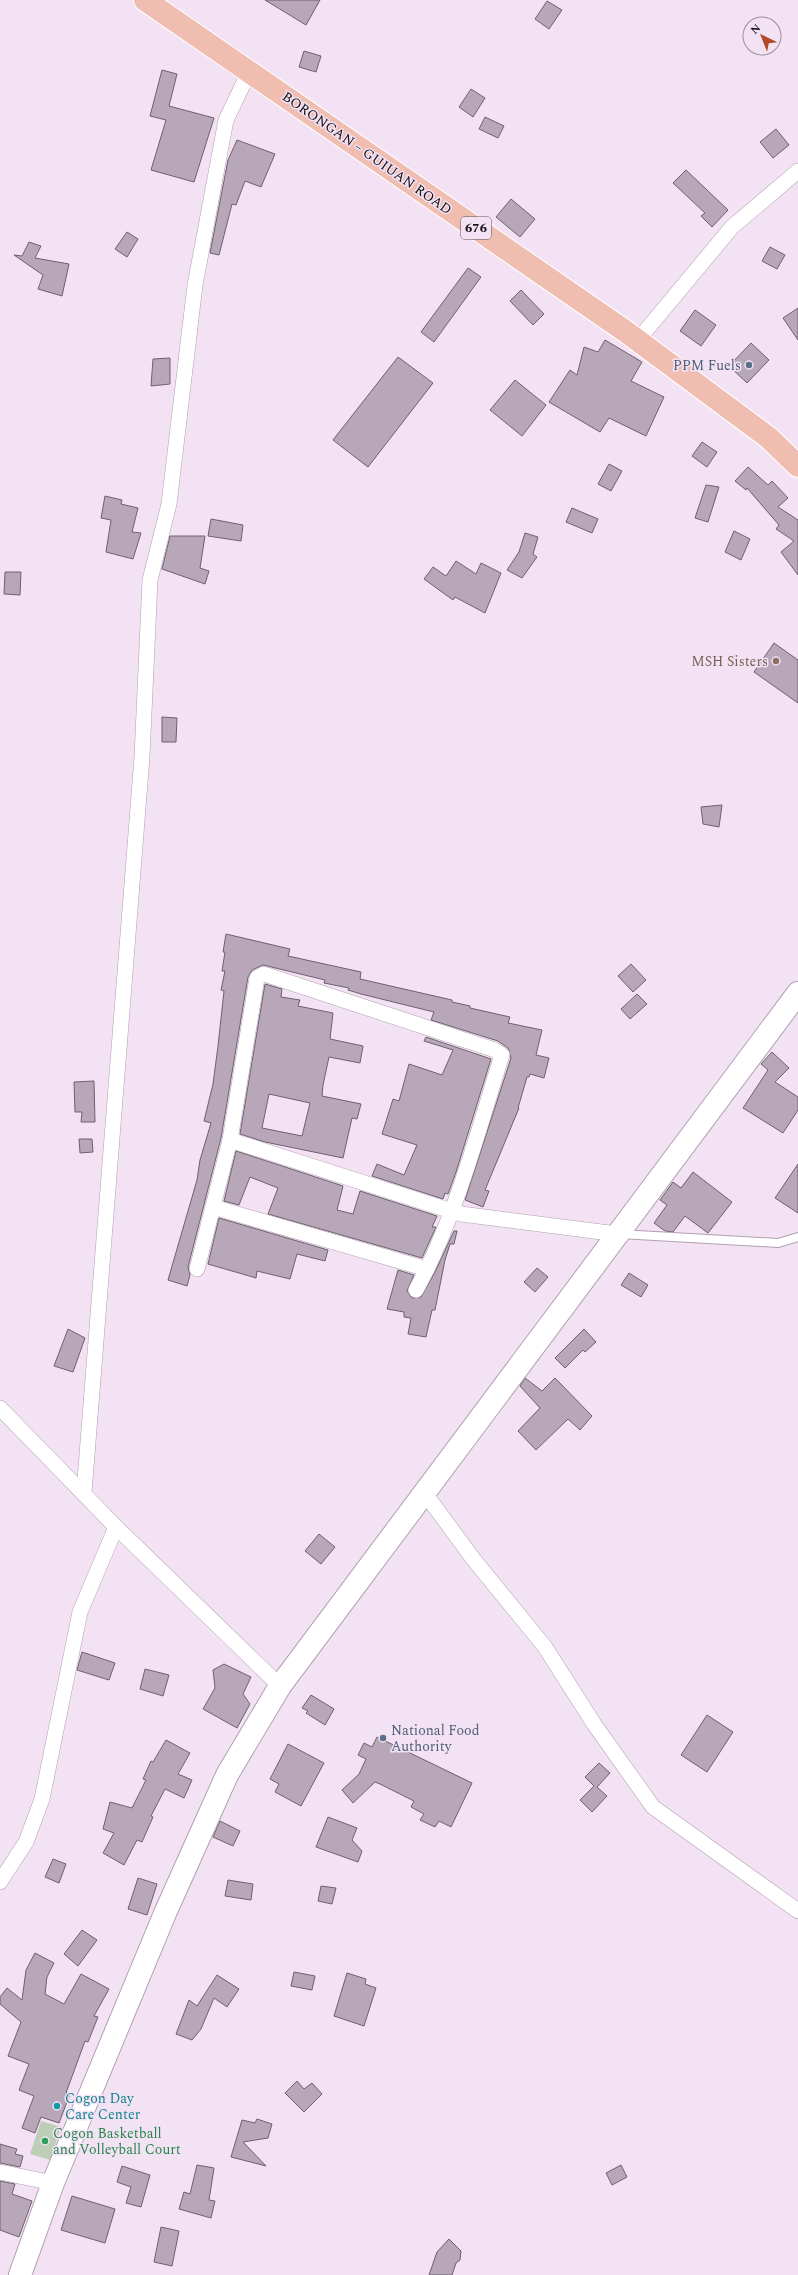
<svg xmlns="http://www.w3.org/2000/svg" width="798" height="2275" font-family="Spectral,serif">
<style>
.green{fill:#bdceb6}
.building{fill:#b7a7b8;stroke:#6f606f;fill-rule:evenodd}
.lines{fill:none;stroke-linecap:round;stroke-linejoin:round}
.lane-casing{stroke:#b0a0b1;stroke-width:10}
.street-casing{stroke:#b0a0b1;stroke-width:16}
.secondary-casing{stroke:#b0a0b1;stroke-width:24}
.primary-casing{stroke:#fff;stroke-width:24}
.lane{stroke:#fff;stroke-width:8}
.street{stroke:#fff;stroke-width:15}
.secondary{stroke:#fff;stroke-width:22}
.primary{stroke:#f0bdb1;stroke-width:22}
.service-dot{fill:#5c6f8a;stroke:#f3e2f4;stroke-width:1.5}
.education-dot{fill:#8d6e63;stroke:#f3e2f4;stroke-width:1.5}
.culture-dot{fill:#0f9aa8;stroke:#f3e2f4;stroke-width:1.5}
.leisure-dot{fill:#2e9e5b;stroke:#f3e2f4;stroke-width:1.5}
.labels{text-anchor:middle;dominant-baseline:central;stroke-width:3;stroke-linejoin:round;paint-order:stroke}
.shield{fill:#f3e2f4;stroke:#595059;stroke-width:1}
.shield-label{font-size:13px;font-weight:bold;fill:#171117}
.street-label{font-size:14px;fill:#171117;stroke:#f3e2f4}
.service-label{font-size:14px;fill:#4e5e75;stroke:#f3e2f4;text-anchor:end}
.education-label{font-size:14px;fill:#785e54;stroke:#f3e2f4;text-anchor:end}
.culture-label{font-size:14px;fill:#0d838f;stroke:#f3e2f4;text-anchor:start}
.leisure-label{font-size:14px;fill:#27864d;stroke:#f3e2f4;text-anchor:start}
</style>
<rect width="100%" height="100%" fill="#f3e2f4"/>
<path class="green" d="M41,2121L61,2127L50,2160L30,2154Z"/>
<g class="building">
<path d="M265,0H320L306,25Z"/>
<path d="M547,1L562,10L549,29L535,19Z"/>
<path d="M304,51L321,56L316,72L299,67Z"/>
<path d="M162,70L177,74L169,106L214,118L194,182L151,170L166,120L150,116Z"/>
<path d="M471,89L485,98L473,117L459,107Z"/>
<path d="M485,117L504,126L498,138L479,129Z"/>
<path d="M776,129L789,145L773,158L760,142Z"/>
<path d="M237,140L275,154L261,187L245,181L236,205L232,204L219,255L210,253L228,160Z"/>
<path d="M686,170L728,210L712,227L701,216L705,213L673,183Z"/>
<path d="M511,199L535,219L520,237L496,217Z"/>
<path d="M127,232L138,239L127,257L115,249Z"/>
<path d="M29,242L41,246L35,258L69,264L62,296L38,289L43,275L14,255L22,256Z"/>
<path d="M770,247L785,255L777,269L762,261Z"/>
<path d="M468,268L481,277L434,342L421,332Z"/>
<path d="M521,290L544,314L533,325L510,301Z"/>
<path d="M798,308V340L783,318Z"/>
<path d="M695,310L716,325L701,346L680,331Z"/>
<path d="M605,340L642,362L631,381L664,397L646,436L609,418L600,432L549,402L570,370L577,375L584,347L598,352Z"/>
<path d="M751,343L769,360L747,383L729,366Z"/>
<path d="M398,357L433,383L368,467L333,440Z"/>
<path d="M170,358V384L151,386L153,359Z"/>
<path d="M515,380L546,405L522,436L490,410Z"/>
<path d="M702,442L717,452L707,467L692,456Z"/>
<path d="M609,464L622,471L611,491L598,484Z"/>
<path d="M748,467L768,485L772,481L788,498L778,507L798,520V575L781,552L794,541L776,529L779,525L747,488L746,490L735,481Z"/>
<path d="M706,485L719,487L708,522L695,518Z"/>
<path d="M105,496L122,500L121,504L138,508L132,532L141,533L133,559L106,552L111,520L101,518Z"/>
<path d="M572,508L598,519L592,533L566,522Z"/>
<path d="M211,519L243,525L241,541L208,536Z"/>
<path d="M734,531L750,539L741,560L725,552Z"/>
<path d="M525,533L538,537L533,554L537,557L522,578L507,570L519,552Z"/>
<path d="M170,536H205L200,568L209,571L205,584L162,569Z"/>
<path d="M456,561L476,574L481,563L501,573L485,613L455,597L453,600L424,579L433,567L446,576Z"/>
<path d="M5,572H21L20,595L4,594Z"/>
<path d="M774,643L798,660V703L754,672Z"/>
<path d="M162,717L177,718L176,742H162Z"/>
<path d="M722,805L719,827L703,824L701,807Z"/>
<path d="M226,934L290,949L288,956L361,972L360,979L452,1000V1002L470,1006V1008L510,1017L508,1023L542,1030L536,1055L549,1058L544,1078L530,1074L529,1077H527L518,1108H519L485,1190L489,1191L483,1207L465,1200L511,1058L508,1048L498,1041L431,1020L434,1012L361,994L348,990L349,988L324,983L325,980L263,965L252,970L248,977L221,1138L188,1267L190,1275L187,1286L168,1280L197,1180L200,1160L211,1123L204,1121L213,1084L218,1046L224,991L221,990L225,971H222L225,952H223Z"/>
<path d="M631,964L646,980L633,992L618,976Z"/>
<path d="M265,984L282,989L281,997L300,1000L298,1006L333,1013L330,1039L363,1046L360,1063L329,1057L323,1085L322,1096L361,1104L357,1119L352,1118L343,1158L265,1142L240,1134ZM269,1094L310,1103L302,1136L262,1128Z"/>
<path d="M637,994L647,1004L630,1019L621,1009Z"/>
<path d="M426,1037L491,1059L456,1172L448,1194L445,1193L443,1199L372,1176L377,1164L404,1175L417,1145L382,1134L393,1099L399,1101L409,1064L442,1075L453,1050L424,1041Z"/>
<path d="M772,1052L789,1068L775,1082L798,1097V1110L783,1133L743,1108L768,1070L761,1064Z"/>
<path d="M94,1081L95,1122H81L82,1112H75L74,1082Z"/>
<path d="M79,1139H92L93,1152L80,1153Z"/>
<path d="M236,1151L343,1186L337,1210L353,1214L360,1191L437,1216L432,1227H436L422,1258L268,1214L278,1188L250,1177L239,1205L224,1201Z"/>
<path d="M798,1164V1213L775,1198Z"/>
<path d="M693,1172L732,1202L708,1233L685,1216L673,1232L665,1231L654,1223L667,1205L660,1200L673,1182L681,1188Z"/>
<path d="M219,1218L328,1250L325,1261L297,1254L290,1279L257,1271L256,1278L208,1264Z"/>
<path d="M454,1231H457L454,1244H450L445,1260L435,1310H432L426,1337L408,1334L411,1318L404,1317V1312L387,1309L398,1270L414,1275L407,1291L412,1298L421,1297L435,1272Z"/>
<path d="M537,1268L548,1277L535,1292L524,1282Z"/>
<path d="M629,1273L648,1285L641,1297L621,1285Z"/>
<path d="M68,1329L85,1338L73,1372L54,1366Z"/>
<path d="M584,1329L596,1342L585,1352L583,1350L565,1368L555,1358Z"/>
<path d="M525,1378L542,1391L555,1378L592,1416L580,1430L568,1419L536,1450L518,1431L540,1408L520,1386Z"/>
<path d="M319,1534L335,1547L321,1564L305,1551Z"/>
<path d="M82,1652L115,1663L109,1680L77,1670Z"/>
<path d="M224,1664L251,1677L243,1694L250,1704L237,1728L203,1709L215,1688L213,1670Z"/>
<path d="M145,1669L169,1675L163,1696L140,1689Z"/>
<path d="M311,1695L334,1709L325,1725L306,1713L308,1711L302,1708Z"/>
<path d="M707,1715L733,1732L707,1772L681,1755Z"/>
<path d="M377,1737L472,1783L451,1827L439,1821L435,1827L420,1820L424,1814L411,1807L414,1801L380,1784L375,1782L353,1803L342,1790L359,1774L366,1759L358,1755L364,1743L372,1747Z"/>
<path d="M166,1740L190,1753L178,1774L192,1780L184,1798L165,1789L151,1816L153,1817L142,1842L137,1840L124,1865L103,1853L114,1833L103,1829L110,1802L132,1808L146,1780L143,1779L151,1761L153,1762Z"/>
<path d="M288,1744L324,1763L301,1806L275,1792L279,1784L270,1779Z"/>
<path d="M599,1763L610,1773L597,1787L607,1796L592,1812L580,1800L594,1786L585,1777Z"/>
<path d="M328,1817L357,1828L352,1840L362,1851L358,1862L316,1847Z"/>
<path d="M220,1821L240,1831L233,1846L213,1837Z"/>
<path d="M53,1859L66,1864L59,1883L45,1877Z"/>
<path d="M138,1878L157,1884L147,1915L128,1909Z"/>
<path d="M228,1880L253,1884L251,1900L225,1896Z"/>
<path d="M321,1886L336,1888L332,1904L318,1901Z"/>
<path d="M82,1930L97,1940L78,1966L64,1954Z"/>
<path d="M35,1953L54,1963L47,1977L45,1994L64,2004L81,1974L109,1989L94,2016L98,2017L88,2042L85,2041L66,2093L70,2094L59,2123L41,2117L35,2133L22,2128L34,2096L19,2090L29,2064L8,2056L21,2022L0,2004V1997L7,1988L22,2000L26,1970Z"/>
<path d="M294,1972L315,1976L312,1990L291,1986Z"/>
<path d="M347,1973L366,1979L365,1984L376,1988L364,2026L334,2016Z"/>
<path d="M217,1975L239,1989L227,2007L214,1998L201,2029L192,2040L176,2034L189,2000L197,2006Z"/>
<path d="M297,2081L304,2089L312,2083L322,2094L304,2112L285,2093Z"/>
<path d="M257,2119L272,2124L268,2138L243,2142L266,2166L231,2157L242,2120L255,2123Z"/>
<path d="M0,2144L17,2149L15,2154L23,2156L20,2167L0,2163Z"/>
<path d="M197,2165L214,2168L209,2200L215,2201L211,2218L179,2209L184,2192L190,2194Z"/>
<path d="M621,2165L627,2177L612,2185L606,2173Z"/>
<path d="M122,2166L150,2175L141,2207L126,2203L131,2187L117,2182Z"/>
<path d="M0,2181L15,2184L12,2194L32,2201L19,2237L0,2230Z"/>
<path d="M72,2196L115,2209L105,2243L61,2230Z"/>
<path d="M161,2227L179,2231L172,2266L154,2262Z"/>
<path d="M449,2239L461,2251L460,2260L456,2263L452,2275H429L437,2252Z"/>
</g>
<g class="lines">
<g class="lane-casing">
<path id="lane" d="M620,1234L778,1243L798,1237"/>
</g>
<g class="street-casing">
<g id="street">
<path d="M638,340L732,227L798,171"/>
<path d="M230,1140L461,1214L617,1234"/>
<path d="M213,1207L427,1269"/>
<path d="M197,1269L230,1140L257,978L264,974L495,1050L502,1055C477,1134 456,1217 416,1290"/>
<path d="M0,1408L116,1527L280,1686"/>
<path d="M424,1492L474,1560L545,1647L594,1724L653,1807L798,1911"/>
<path d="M84,1493L142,757L150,580L169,504L195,285L226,120L249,72"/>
<path d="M0,1882L26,1842L42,1799L80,1612L116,1527"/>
<path d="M0,2172L53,2183"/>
</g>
</g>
<g class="secondary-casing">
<path id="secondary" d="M20,2275L53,2183L166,1911L227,1775L280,1686L798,993"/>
</g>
<g class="primary-casing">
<path id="primary" d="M145,0L625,331L769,438L798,466"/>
</g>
<use href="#lane" class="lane"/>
<use href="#street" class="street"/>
<use href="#secondary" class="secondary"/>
<use href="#primary" class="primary"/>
</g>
<g class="service-dot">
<circle cx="749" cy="365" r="4"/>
<circle cx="383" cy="1738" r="4"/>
</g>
<circle class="education-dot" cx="776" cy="661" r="4"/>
<circle class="culture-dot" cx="57" cy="2106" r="4"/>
<circle class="leisure-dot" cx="45" cy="2141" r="4"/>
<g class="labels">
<rect class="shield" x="461" y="217" width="30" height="22" rx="3"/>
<g class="shield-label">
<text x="476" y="228">676</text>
</g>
<g class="street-label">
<text transform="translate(367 153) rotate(35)">BORONGAN – GUIUAN ROAD</text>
</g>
<g class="service-label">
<text x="741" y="365">PPM Fuels</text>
<text x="391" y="1730" text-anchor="start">National Food<tspan x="391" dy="16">Authority</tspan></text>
</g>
<g class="education-label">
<text x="768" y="661">MSH Sisters</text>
</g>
<g class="culture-label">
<text x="65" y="2098">Cogon Day<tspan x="65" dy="16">Care Center</tspan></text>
</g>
<g class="leisure-label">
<text x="53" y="2133">Cogon Basketball<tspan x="53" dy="16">and Volleyball Court</tspan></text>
</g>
</g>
<g transform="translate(762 36) rotate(317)"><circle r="19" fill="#f3e2f4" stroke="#9b8e9c"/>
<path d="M0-3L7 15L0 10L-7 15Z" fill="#b24a29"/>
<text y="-6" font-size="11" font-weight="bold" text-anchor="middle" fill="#171117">N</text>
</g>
</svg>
